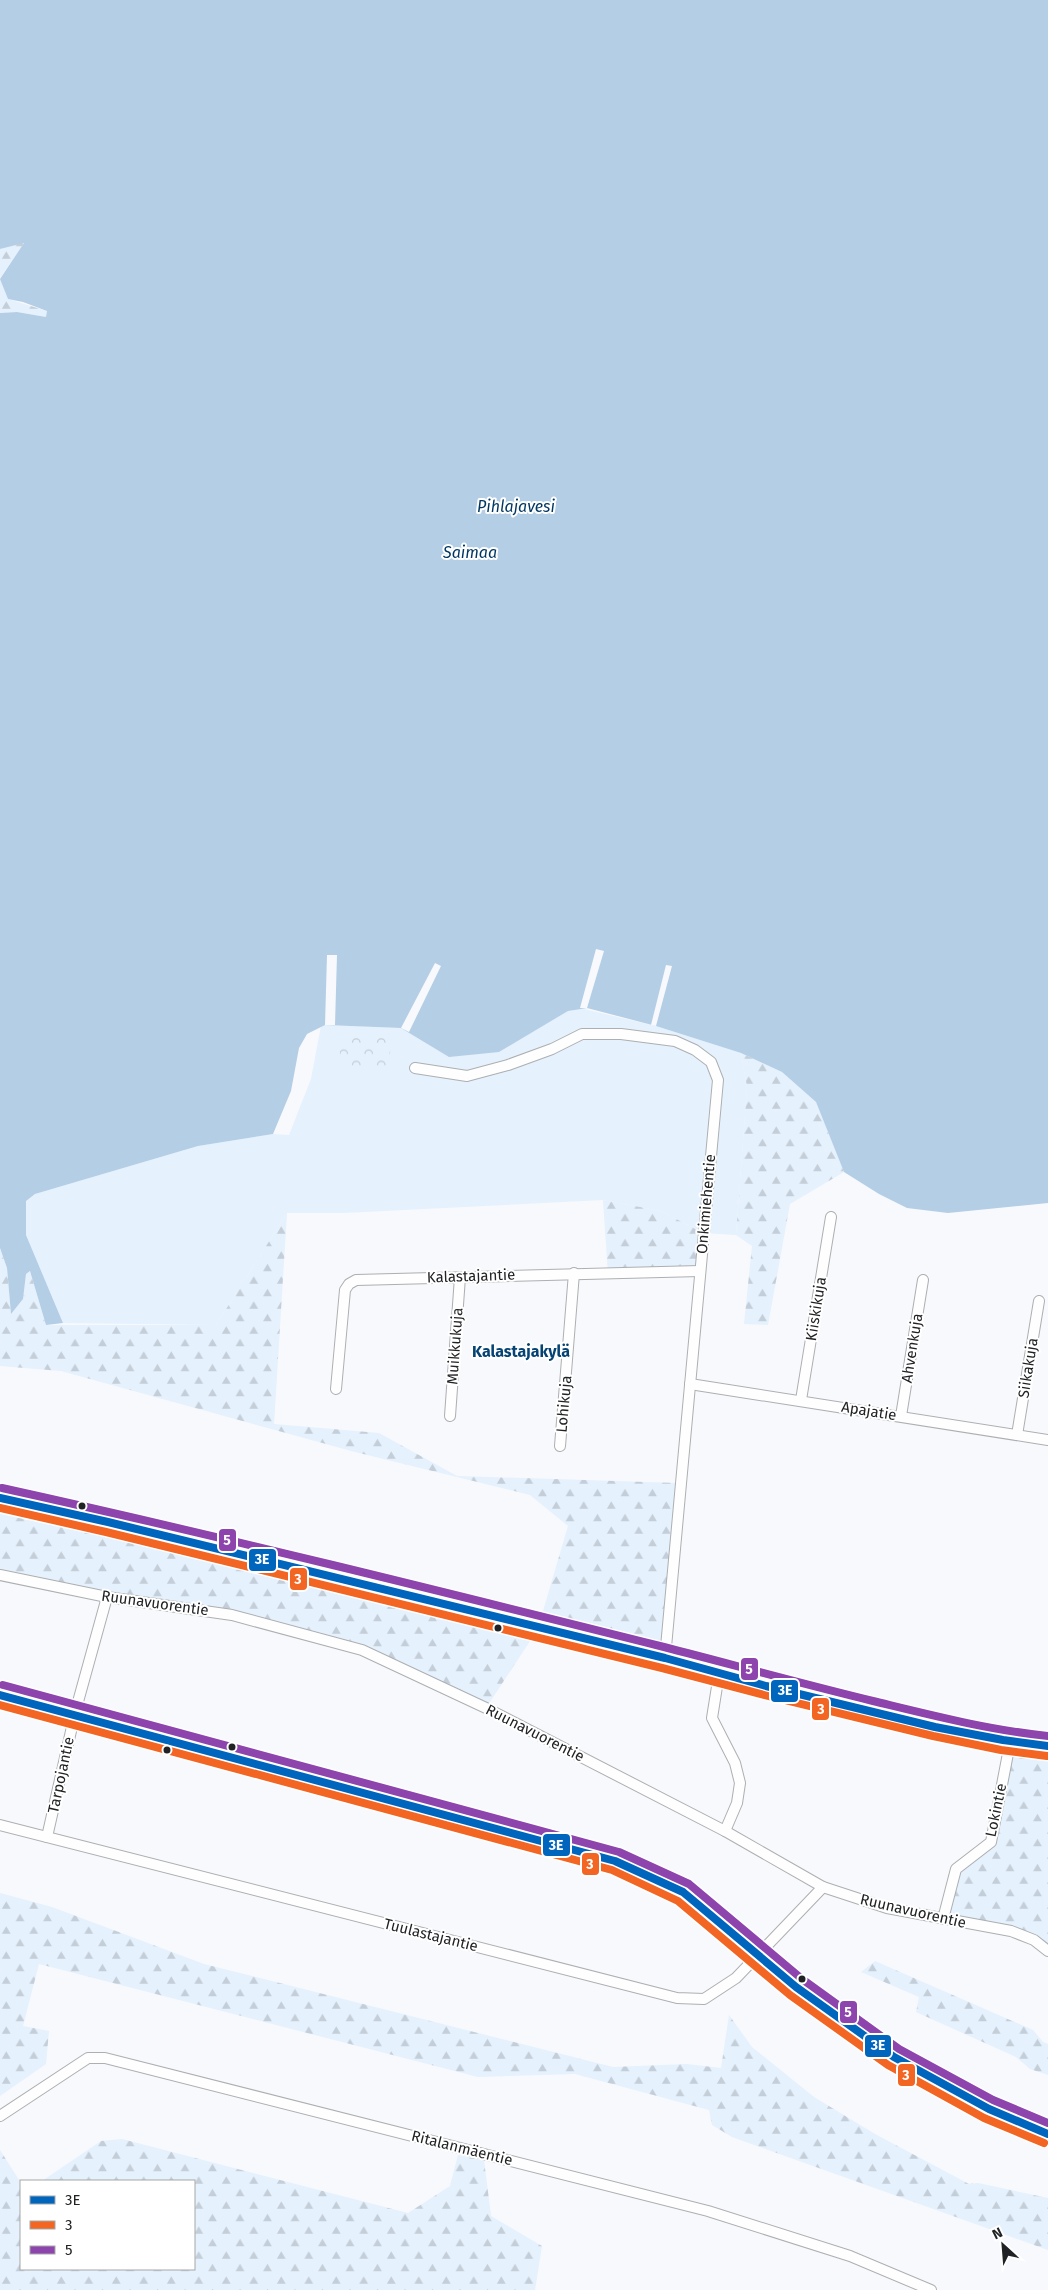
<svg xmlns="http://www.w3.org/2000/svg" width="1048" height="2290" font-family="'Fira Sans',sans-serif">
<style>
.grass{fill:#e5f1fd}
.forest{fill:url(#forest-firs)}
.park{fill:url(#park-crowns)}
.water{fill:#b4cee6}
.pier{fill:#f7f9fc}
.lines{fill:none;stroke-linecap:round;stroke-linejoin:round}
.street-casing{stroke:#adafb1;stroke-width:12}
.secondary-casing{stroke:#adafb1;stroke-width:16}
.street{stroke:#fefeff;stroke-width:10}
.secondary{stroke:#fefeff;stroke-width:14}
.bus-1-casing{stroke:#fff;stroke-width:11}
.bus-2-casing{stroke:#fff;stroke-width:11}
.bus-3-casing{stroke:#fff;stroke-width:11}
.bus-1{stroke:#0065bd;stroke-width:8}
.bus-2{stroke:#f26522;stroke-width:8}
.bus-3{stroke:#8e44ad;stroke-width:8}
.bus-dot{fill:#202224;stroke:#fff;stroke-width:2}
.labels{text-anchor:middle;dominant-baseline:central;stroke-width:4;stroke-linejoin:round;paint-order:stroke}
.street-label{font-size:15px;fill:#202224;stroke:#fff}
.water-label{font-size:16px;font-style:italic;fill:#003762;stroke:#fff}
.neighbourhood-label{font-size:16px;font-weight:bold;fill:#044373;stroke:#fff}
.line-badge{stroke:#fff;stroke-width:2}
.badge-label{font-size:14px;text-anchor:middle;font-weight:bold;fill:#fff}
</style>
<defs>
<pattern id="forest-firs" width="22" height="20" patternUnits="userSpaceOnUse" patternTransform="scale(1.25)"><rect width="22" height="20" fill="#e5f1fd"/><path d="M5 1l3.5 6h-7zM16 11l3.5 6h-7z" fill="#c4ced9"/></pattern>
<pattern id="park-crowns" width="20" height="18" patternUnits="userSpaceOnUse" patternTransform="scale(1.25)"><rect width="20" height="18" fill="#e5f1fd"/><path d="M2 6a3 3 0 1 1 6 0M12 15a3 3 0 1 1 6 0" fill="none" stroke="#c4ced9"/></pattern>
</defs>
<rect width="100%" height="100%" fill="#f7f9fc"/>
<path class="grass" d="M580,1008L656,1026L741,1053L747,1087L736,1235L703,1233L661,1211L603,1200L343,1213H287L216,1325L63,1323L26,1235V1201L35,1194L198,1146L273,1134L289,1135L311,1079L321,1026L325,1025L401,1028L409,1032L499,1052L568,1011Z"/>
<g class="forest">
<path d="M25,242L0,278V249Z"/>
<path d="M0,279L8,299L47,311L46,317L17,312L0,313Z"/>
<path d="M741,1053L782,1072L816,1102L844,1172L790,1204L768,1325L744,1324L752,1246L736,1235L747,1087Z"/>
<path d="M603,1200L661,1211L703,1233L700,1271L608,1274Z"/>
<path d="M287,1213L274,1424L379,1433L457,1476L677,1483L665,1658L538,1629L486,1708L362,1650L232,1615L0,1575V1498L538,1628L568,1526L530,1495L355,1452L61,1371L0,1366V1248L7,1268L11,1314L23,1299L26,1274L30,1271L46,1325H216Z"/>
<path d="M1012,1747L1048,1751V1951L1034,1940L943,1919L956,1869L991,1842Z"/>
<path d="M0,1893L52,1907L204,1964L613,2067L687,2064L721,2068L729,2015L752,2047L814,2097L875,2134L969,2184L978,2183L1048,2198V2250L732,2137L712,2125L709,2110L575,2074L478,2077L39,1964L23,2026L49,2031L46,2064L0,2096Z"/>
<path d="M875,1961L1033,2030L1043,2042L1048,2044V2075L1030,2069L1016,2057L916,2012L919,1997L861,1972Z"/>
<path d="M122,2139L408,2213L450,2186L458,2155L484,2160L491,2216L542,2246L535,2290H0V2150L21,2183V2269H194V2181H42L101,2141Z"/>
</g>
<path class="park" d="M341,1033L391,1036L389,1072L339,1069Z"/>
<path class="water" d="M0,0H1048V1203L948,1213L907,1208L879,1194L844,1172L816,1102L782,1072L741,1053L656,1026L587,1008L568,1011L499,1052L449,1057L401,1028L325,1025L307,1034L299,1048L291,1091L273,1134L198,1146L35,1194L26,1201V1235L63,1323L46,1325L30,1271L26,1274L23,1299L11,1314L7,1268L0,1248V313L17,312L46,317L47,311L23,302L8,299L0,279L24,243L0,249Z"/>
<g class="pier">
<path d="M596,949L604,951L587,1008H580Z"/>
<path d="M327,955H337L335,1025H325Z"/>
<path d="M435,963L441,966L409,1032L401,1028Z"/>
<path d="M666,965L672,966L656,1026L651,1025Z"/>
</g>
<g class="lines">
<g class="street-casing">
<g id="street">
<path d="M415,1068L467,1076L508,1065L552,1049L582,1034H621L675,1041L695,1050L711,1062L718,1080L665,1658"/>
<path d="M690,1384L1048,1440"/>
<path d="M336,1389L345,1290L349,1284L356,1280L700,1271"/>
<path d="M801,1400L831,1217"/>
<path d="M450,1416L460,1277"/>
<path d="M901,1416L923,1280"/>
<path d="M1017,1435L1039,1301"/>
<path d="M560,1446L574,1273"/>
<path d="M0,1575L107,1597L232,1615L362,1650L486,1708L725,1831L823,1887L887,1908L1011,1931L1034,1940L1048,1951"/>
<path d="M719,1674L712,1718L735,1763L740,1783L737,1803L725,1831"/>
<path d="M0,1695L615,1861L683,1892L796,1987L894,2057L989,2109L1048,2134"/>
<path d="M0,1825L677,1998L704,1999L736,1978L823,1887"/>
<path d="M47,1837L76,1709L107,1597"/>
<path d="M943,1919L956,1869L991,1842L1010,1743"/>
<path d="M0,2116L88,2058H105L708,2211L850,2256L931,2290"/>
</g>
</g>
<g class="secondary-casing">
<path id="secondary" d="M0,1498L108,1522L665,1658C732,1678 800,1694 868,1710C928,1725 987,1741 1048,1746"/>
</g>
<use href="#street" class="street"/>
<use href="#secondary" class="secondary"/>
<g class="bus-1-casing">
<g id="bus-1">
<path d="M0,1498L108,1522L665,1658L766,1686L935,1727L1003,1740L1048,1746"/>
<path d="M0,1695L615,1861L683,1892L796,1987L894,2057L989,2109L1048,2134"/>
</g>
</g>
<g class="bus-2-casing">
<g id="bus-2">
<path d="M0,1508L106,1532L662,1668L764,1695L933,1736L1001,1750L1047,1756"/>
<path d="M0,1705L612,1870L678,1901L790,1995L888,2065L984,2118L1044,2143"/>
</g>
</g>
<g class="bus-3-casing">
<g id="bus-3">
<path d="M2,1488C224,1537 444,1592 664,1647C734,1665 803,1684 873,1701C931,1715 989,1730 1048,1736"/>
<path d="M3,1685L619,1852L689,1884L802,1979L899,2049L993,2100L1048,2123"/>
</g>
</g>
<use href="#bus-1" class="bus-1"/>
<use href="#bus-2" class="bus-2"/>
<use href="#bus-3" class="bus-3"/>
</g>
<g class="bus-dot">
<circle cx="82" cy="1506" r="4.5"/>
<circle cx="498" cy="1628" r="4.5"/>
<circle cx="232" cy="1747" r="4.5"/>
<circle cx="167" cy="1750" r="4.5"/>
<circle cx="802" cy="1979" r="4.5"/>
</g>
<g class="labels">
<g class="street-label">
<text transform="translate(706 1204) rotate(-85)">Onkimiehentie</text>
<text transform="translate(471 1276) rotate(-2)">Kalastajantie</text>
<text transform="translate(816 1309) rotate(-81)">Kiiskikuja</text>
<text transform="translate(455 1346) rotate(-86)">Muikkukuja</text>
<text transform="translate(912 1348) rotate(-81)">Ahvenkuja</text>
<text transform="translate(1028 1368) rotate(-81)">Siikakuja</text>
<text transform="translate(564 1404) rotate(-85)">Lohikuja</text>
<text transform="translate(869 1411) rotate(9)">Apajatie</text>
<text transform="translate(155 1603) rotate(8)">Ruunavuorentie</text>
<text transform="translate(535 1733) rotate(27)">Ruunavuorentie</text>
<text transform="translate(61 1775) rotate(-78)">Tarpojantie</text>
<text transform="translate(996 1810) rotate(-78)">Lokintie</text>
<text transform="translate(913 1911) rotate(13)">Ruunavuorentie</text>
<text transform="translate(431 1935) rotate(14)">Tuulastajantie</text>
<text transform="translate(462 2148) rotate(14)">Ritalanmäentie</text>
</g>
<g class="water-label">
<text x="516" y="506">Pihlajavesi</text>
<text x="470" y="552">Saimaa</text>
</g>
<g class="neighbourhood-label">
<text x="521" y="1351">Kalastajakylä</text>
</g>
</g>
<g class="line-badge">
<rect x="218" y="1528" width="19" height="24" rx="5" fill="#8e44ad"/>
<rect x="248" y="1548" width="29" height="24" rx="5" fill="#0065bd"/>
<rect x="289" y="1567" width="19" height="24" rx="5" fill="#f26522"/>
<rect x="740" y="1657" width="19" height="24" rx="5" fill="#8e44ad"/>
<rect x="770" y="1679" width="29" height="24" rx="5" fill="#0065bd"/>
<rect x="811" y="1697" width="19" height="24" rx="5" fill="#f26522"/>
<rect x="542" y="1833" width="29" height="24" rx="5" fill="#0065bd"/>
<rect x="581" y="1852" width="19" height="24" rx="5" fill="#f26522"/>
<rect x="839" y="2000" width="19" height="24" rx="5" fill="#8e44ad"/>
<rect x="864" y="2034" width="28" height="24" rx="5" fill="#0065bd"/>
<rect x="897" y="2063" width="19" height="24" rx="5" fill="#f26522"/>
</g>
<g class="badge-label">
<text x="227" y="1545">5</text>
<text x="262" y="1564">3E</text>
<text x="298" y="1584">3</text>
<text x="749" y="1674">5</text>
<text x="785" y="1695">3E</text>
<text x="821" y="1714">3</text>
<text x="556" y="1850">3E</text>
<text x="590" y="1869">3</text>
<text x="848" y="2017">5</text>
<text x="878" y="2050">3E</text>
<text x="906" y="2080">3</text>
</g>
<rect x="20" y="2180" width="175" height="90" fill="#ffffff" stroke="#a6a7a7"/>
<rect x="30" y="2196" width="25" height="8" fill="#0065bd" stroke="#a6a7a7"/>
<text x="65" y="2205" font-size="15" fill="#202224">3E</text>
<rect x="30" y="2221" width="25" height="8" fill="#f26522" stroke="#a6a7a7"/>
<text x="65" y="2230" font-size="15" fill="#202224">3</text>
<rect x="30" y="2246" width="25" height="8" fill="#8e44ad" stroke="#a6a7a7"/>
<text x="65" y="2255" font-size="15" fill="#202224">5</text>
<g transform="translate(1003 2245) rotate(334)" stroke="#ffffff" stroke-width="4" paint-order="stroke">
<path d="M0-4L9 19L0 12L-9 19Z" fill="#202224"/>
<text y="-8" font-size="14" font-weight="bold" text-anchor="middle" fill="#202224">N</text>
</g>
</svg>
